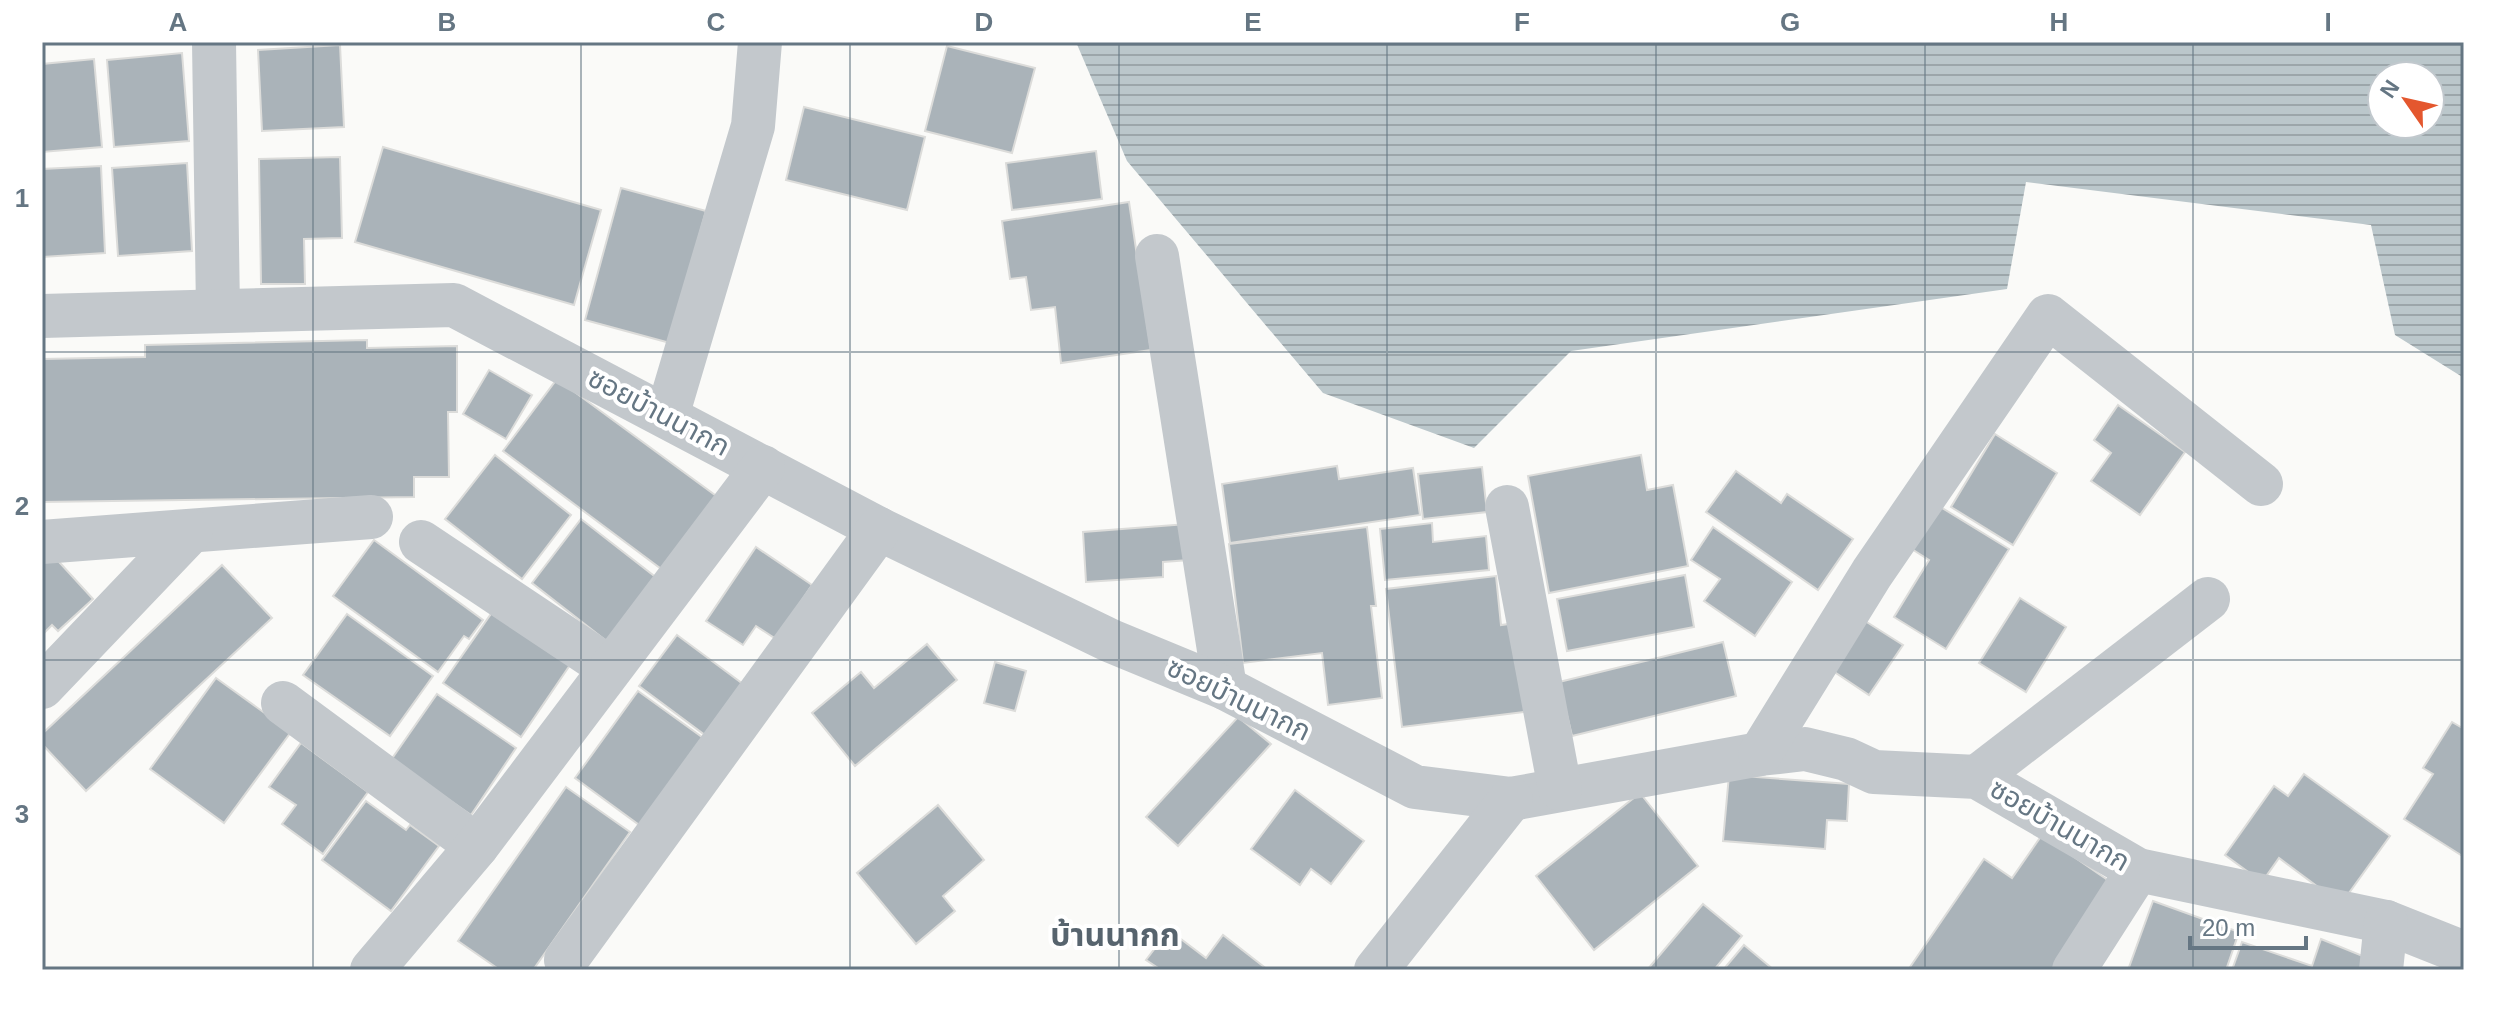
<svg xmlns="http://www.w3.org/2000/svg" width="2506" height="1012" font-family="Helvetica,'Noto Sans Thai',sans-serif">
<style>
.water{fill:url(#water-rules);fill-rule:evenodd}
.building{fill:#aab3b9;stroke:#dcdcda;stroke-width:2}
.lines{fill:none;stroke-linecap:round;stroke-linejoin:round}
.minor{stroke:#c3c8cc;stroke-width:44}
.grid{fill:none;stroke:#657683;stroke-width:2;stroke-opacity:0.55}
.labels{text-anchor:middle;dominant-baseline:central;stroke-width:8;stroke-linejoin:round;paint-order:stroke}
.street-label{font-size:28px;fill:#657683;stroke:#fff}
.quarter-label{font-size:32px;font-weight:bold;fill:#57646e;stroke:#fff}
.neatline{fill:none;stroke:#657683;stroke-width:3}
.grid-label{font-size:26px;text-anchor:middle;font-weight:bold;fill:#657683}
</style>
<defs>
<pattern id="water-rules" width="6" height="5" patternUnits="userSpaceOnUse" patternTransform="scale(2)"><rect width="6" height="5" fill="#bbc7cb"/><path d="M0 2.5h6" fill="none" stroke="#9ca6aa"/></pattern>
</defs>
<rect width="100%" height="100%" fill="#fafaf8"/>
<path class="water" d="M1076,42H2464V378L2395,335L2371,225L2026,182L2007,289L1571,351L1474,448L1323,393L1127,161ZM2382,76H2430V124H2382Z"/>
<g class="building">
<path d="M340,45L344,127L262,131L258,50Z"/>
<path d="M947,46L1035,68L1012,153L925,131Z"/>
<path d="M182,53L189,141L114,147L107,60Z"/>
<path d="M94,59L102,147L42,152V64Z"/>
<path d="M804,107L925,137L907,210L786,180Z"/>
<path d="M383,147L601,210L574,305L355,242Z"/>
<path d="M1096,151L1102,199L1012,210L1006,163Z"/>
<path d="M340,157L342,238L304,239L305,284H261L259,159Z"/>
<path d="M187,163L192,251L118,256L112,168Z"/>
<path d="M101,166L105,253L42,257V169Z"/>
<path d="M621,188L706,211L670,343L585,320Z"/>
<path d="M1129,202L1151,350L1061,363L1055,307L1031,310L1026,277L1010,279L1002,221Z"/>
<path d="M367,340V348L457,346V412H448L449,477H414V497L42,502V359L145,357V345Z"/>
<path d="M489,370L532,395L506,439L463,414Z"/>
<path d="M557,379L719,498L664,571L503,451Z"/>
<path d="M2118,405L2185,452L2140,515L2091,481L2111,453L2094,440Z"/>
<path d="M1995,434L2057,473L2013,545L1951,507Z"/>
<path d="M495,455L571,515L522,579L445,519Z"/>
<path d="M1641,455L1647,490L1673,485L1688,566L1549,593L1528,476Z"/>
<path d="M1337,466L1339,479L1413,468L1420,515L1230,543L1222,484Z"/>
<path d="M1482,467L1487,512L1423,519L1418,474Z"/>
<path d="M1736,471L1781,503L1787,494L1853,539L1818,590L1706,512Z"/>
<path d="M1934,503L2009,549L1946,649L1894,617L1929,560L1907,546Z"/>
<path d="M581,519L658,579L609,643L532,583Z"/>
<path d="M1432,523L1433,542L1486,536L1489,570L1385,580L1380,529Z"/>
<path d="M1187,524L1189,560L1163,562V577L1086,582L1083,532Z"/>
<path d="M1367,527L1376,606H1371L1382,698L1328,705L1322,653L1243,663L1229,544Z"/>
<path d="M1713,527L1792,582L1755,636L1704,601L1720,579L1691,560Z"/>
<path d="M374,540L483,620L469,639L464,636L438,672L333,596Z"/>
<path d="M756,547L812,585L776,639L756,626L743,645L706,621Z"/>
<path d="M49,551L93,599L58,631L52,625L42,635V557Z"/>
<path d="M222,565L272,618L86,791L42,744V734Z"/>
<path d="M1685,575L1694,627L1567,651L1557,599Z"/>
<path d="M1496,576L1501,625L1523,622L1533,711L1402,727L1386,589Z"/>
<path d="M2020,598L2066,627L2026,692L1979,663Z"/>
<path d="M493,611L570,665L521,737L443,683Z"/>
<path d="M347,614L433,676L390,736L303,675Z"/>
<path d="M1854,614L1903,645L1869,695L1821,663Z"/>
<path d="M677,635L751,690L713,741L639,686Z"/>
<path d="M1723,642L1736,696L1572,736L1559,682Z"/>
<path d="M927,644L957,680L855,766L812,713L861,672L874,688Z"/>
<path d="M995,662L1026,671L1015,711L984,703Z"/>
<path d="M216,678L291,732L224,823L150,769Z"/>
<path d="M638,691L706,740L642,827L575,778Z"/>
<path d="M437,694L516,748L471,815L391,760Z"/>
<path d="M1238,717L1271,744L1178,846L1146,817Z"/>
<path d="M2452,722L2464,729V857L2404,819L2433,774L2423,768Z"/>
<path d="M301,743L368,792L323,854L282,824L296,805L269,787Z"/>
<path d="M2304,774L2390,836L2341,904L2279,858L2262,882L2225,855L2274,786L2288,796Z"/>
<path d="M1729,775L1849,784L1847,821L1827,820L1825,849L1723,841Z"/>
<path d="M566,787L630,832L533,970H500L458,941Z"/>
<path d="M1295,790L1364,841L1331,884L1311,869L1300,885L1251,849Z"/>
<path d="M1640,793L1698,866L1594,950L1536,876Z"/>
<path d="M366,801L406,830L410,825L439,846L391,911L322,860Z"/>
<path d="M938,805L984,860L943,896L955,911L916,944L857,873Z"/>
<path d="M2042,835L2112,883L2053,970H1908L1984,859L2012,878Z"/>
<path d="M2153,901L2239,932L2226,970H2128Z"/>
<path d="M1703,904L1742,936L1714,970H1647Z"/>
<path d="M1169,930L1206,958L1223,935L1268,970H1156L1158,968L1146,960Z"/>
<path d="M2321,939L2375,961L2373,970H2232L2242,942L2312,966Z"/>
<path d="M1744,945L1774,970H1723Z"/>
</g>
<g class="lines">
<g class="minor">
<path d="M214,42L218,311"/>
<path d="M1157,256L1225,688"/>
<path d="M42,316L454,305L879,529L1111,641L1225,688L1415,787L1511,799L1760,754L1805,749L1846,759L1874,772L1977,777L2138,870L2386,922L2464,953"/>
<path d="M667,416L753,126L760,42"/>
<path d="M1507,507L1560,789"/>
<path d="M42,542L371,517"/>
<path d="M421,542L610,668"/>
<path d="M42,687L191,531"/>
<path d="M283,703L477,846"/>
<path d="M1760,754L1872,573L2048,316L2261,484"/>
<path d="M1977,777L2208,599"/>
<path d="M566,960L879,529"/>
<path d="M372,970L477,846L763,467"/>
<path d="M1376,970L1511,799"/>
<path d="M2074,970L2138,870"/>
<path d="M2381,970L2386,922"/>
</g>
</g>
<path class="grid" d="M313,42V970M581,42V970M850,42V970M1119,42V970M1387,42V970M1656,42V970M1925,42V970M2193,42V970M42,352H2464M42,660H2464"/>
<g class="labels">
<g class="street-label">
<text transform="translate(659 412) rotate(28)">ซอยบ้านนากก</text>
<text transform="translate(1239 699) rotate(26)">ซอยบ้านนากก</text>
<text transform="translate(2060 825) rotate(30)">ซอยบ้านนากก</text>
</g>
<g class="quarter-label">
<text x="1115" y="935">บ้านนากก</text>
</g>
</g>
<rect width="2506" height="1012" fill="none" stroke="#ffffff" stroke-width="88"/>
<g transform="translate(2406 100) rotate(304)"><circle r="38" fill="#ffffff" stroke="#c1c8cd" stroke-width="2"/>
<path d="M0-6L14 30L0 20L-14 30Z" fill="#e4572e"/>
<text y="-12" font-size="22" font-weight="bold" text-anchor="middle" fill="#657683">N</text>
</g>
<path d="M2190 936v12h116v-12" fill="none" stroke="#657683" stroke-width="4"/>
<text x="2202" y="936" font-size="24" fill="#657683" stroke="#ffffff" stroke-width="6" paint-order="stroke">20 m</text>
<rect x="44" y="44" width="2418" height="924" class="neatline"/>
<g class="grid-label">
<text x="178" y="31">A</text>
<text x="447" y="31">B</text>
<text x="716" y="31">C</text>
<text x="984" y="31">D</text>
<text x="1253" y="31">E</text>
<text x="1522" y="31">F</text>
<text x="1790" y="31">G</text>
<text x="2059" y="31">H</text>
<text x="2328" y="31">I</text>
<text x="22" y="207">1</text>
<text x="22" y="515">2</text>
<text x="22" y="823">3</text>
</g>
</svg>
